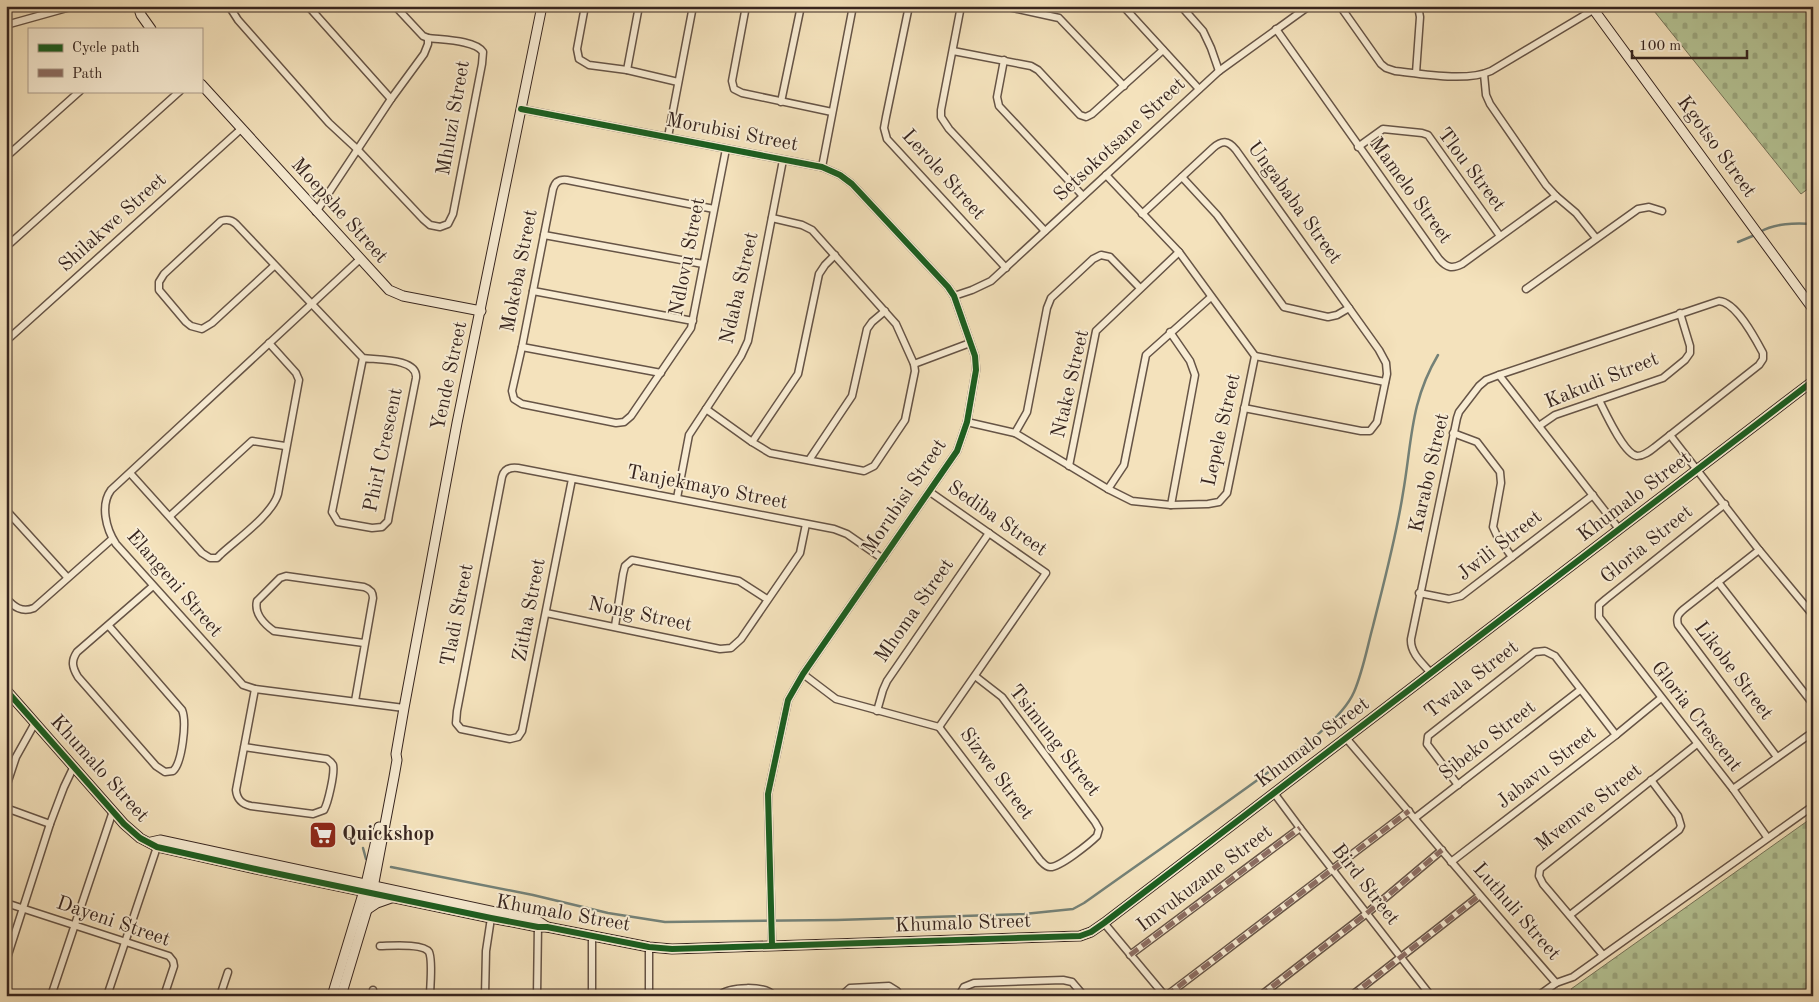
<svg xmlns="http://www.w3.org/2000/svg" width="1819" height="1002" font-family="'Old Standard TT',serif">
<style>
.cemetery{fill:url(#cemetery-stones);stroke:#76745a}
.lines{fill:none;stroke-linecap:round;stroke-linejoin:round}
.stream{stroke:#748177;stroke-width:2.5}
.street-casing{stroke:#665446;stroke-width:9}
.secondary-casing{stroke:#37251f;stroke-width:11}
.street{stroke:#f8ecd3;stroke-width:6}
.secondary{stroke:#f8ecd3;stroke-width:9}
.quiet{stroke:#8d6e63;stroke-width:5;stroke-dasharray:10 5;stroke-linecap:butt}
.cycleway-casing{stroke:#f8ecd3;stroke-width:9}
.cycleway{stroke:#1b5e20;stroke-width:6}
.labels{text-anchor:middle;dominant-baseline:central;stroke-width:4;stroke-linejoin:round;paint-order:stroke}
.street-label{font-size:20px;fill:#37251f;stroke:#f8ecd3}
.poi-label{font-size:20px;font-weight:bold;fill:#37251f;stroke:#f8ecd3;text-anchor:start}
</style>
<defs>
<pattern id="cemetery-stones" width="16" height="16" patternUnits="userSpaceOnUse" patternTransform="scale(1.25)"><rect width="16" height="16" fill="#b5c495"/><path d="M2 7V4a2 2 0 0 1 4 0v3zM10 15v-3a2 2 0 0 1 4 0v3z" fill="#9ca880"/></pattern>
</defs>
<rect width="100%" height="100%" fill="#f4e2bc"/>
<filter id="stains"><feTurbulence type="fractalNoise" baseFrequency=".004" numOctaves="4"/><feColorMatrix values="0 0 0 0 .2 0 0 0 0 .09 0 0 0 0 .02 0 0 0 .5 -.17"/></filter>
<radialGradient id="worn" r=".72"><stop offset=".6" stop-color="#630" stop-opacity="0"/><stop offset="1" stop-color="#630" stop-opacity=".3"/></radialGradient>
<g class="cemetery">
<path d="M1650,6H1813V185L1801,194Z"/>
<path d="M1813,817V996H1577L1571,989Z"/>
</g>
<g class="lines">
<g class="stream">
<path d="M1760,232C1775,223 1795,223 1813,224"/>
<path d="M1738,242L1755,235"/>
<path d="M363,848L366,859L368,860"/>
<path d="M391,867L533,895L608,913L665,922L837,920L1024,914L1073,909L1084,903C1144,860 1204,819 1263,776C1290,756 1341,722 1354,692C1363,671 1367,648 1373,626C1384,582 1396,538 1403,493C1412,442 1410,402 1438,355"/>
</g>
<g class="street-casing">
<g id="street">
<path d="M229,6L238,20L329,123L357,149L423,219L430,225L440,227L448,224L453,214L482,64L483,52C475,40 442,40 428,38L423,36L395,6"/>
<path d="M308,6L391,99"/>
<path d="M585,6L577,49L579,59L589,65L627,70L678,82"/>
<path d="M746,6L732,81L734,89L742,93L832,112"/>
<path d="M909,6L886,117L884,128L887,139L1006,268"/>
<path d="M961,6L941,110V117L949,129L1045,231"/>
<path d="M1004,6L1059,18L1124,86"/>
<path d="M1123,6L1199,89"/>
<path d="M1181,6L1203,31L1211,48L1219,71"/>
<path d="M1340,6L1381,64L1386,68L1395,71C1422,74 1467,82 1491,71L1593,10"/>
<path d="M6,25L74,6"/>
<path d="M1276,29L1439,259C1447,268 1452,269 1462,264L1556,196"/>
<path d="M953,51L1031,66L1038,70L1080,115L1086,117L1092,114L1163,50"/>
<path d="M1004,60L997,97L999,106L1083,196"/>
<path d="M627,70L639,6"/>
<path d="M1416,73L1420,17L1418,6"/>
<path d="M1484,74L1486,95L1490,104L1546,185L1556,196L1576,213L1596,238"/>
<path d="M781,102L801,6"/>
<path d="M521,109L822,167L840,175L852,184L948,287L954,296L975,356L976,370L967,422L957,451L803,674L788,700L768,794L772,945"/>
<path d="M668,137L693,6"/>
<path d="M1358,147L1383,129L1422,133L1428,135L1500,236"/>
<path d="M6,157L80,91"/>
<path d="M822,167L853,6"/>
<path d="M1182,177L1217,215L1284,307L1328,317L1337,315L1349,308"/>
<path d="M714,209L567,180C559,179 555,182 553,189L522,347L512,391L514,399L522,404L616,423L624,422L631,416L691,328L726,149"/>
<path d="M316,212L391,99L424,54L428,44V38"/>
<path d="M1142,214L1213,148C1222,140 1228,140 1236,150L1379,350L1386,363L1387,374L1377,422L1370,431H1361L1244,408"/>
<path d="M544,235L703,264"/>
<path d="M6,247L180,91"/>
<path d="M359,260L111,490C100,505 106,529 116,544L243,685L255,689L404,708"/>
<path d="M275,265L212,323L202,329L191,326L186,322L159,290V282L164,274L221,221C227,219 232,220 236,224L363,358C377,360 418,358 416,378L389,515L388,521L382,527L372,528L338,522L332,512L363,358"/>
<path d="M1526,289L1638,209L1649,207L1662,211"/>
<path d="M533,291L693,321"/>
<path d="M954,296L972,290L991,281L1219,71L1309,6"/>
<path d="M1170,332L1190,361L1195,375L1171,505"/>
<path d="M6,341L241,129"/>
<path d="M522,347L661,373"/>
<path d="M1255,356L1385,382"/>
<path d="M914,364L970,343"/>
<path d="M1499,375L1619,529"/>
<path d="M706,409L752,442L770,453L864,471L874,466L905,420L915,371L914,364L896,324L812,230L802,225L772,218"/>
<path d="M967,422L1015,433L1108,489L1132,501L1171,505L1208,504L1219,502L1227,493L1255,356L1179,252L1106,175"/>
<path d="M1539,426L1555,415L1663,378L1685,360L1690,353V346L1680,313"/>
<path d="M1015,433L1027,412L1047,308L1051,298L1093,259L1101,255L1110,257L1140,288"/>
<path d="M1453,433L1477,442L1500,472L1501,483L1493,527L1498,538L1512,557"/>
<path d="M1670,435L1759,550L1813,615"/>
<path d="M752,442L798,374L819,274L825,265L835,255"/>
<path d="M809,460L852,396L867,329L872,322L885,311"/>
<path d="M1069,466L1096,331L1179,252"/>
<path d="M130,473L202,553L210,558H217L220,555C236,540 272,515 278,494L299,380L296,373L269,343"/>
<path d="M572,479L522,731L518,737L510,739L461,729L456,723L457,711L502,477C504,469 510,467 518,468L834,529L847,534L883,559"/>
<path d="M1108,489L1124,465L1146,355L1211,297"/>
<path d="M930,492L1046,573L939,727"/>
<path d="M677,498L689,435L741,356L748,341L783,160"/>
<path d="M1725,504L1606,599L1599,605V617L1733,789L1767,837"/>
<path d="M6,510L67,577"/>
<path d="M170,516L252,441L285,446"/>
<path d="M1759,550L1684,609C1678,614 1676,617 1678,625L1777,757"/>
<path d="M1718,582L1813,704"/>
<path d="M1419,593L1449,599L1461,596L1593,495"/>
<path d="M6,598C14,607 22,613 34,608L112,539"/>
<path d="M546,613L720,649L731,648L741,639L800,553L806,524"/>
<path d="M108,625L182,710C187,722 182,763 173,771L165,772L156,766L78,677C72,667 71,661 77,652L153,586"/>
<path d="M615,626L623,574L625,566L632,560L739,581L767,599"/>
<path d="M1431,673C1422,663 1410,653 1411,639L1457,418L1459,412L1479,386L1486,380L1499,375L1719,301C1736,302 1755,338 1763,353V359L1759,365L1655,447C1650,451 1644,456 1637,456C1624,454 1605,412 1599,400"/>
<path d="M803,674L836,699L939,727"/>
<path d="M355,701L373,598C373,592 370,589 364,587L286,576L280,578L257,601C254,613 264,624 274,631L364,643"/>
<path d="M877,711L883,690L887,681L989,533"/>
<path d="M939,727L1040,860C1043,863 1046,867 1050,867C1059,868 1090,843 1097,836L1099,829L1095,822L1002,697L975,676"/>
<path d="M1346,738C1416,820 1485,902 1556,983"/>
<path d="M244,747L327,759C330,761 331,762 333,765C335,773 328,803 324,810L313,814L251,806C242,804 237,800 236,790L255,689"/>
<path d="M1458,785L1430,748L1427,744L1428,736L1535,652L1545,651L1555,656L1616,735"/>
<path d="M6,787L16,757L35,723"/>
<path d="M1733,789L1813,732"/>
<path d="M1274,793L1300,828L1431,996"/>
<path d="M6,808L50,824"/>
<path d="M1415,818L1580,690"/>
<path d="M1451,862L1616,735L1661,698"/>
<path d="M6,903L169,956L173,961L174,966L164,996"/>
<path d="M1570,915L1679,830L1681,826L1678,816L1651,780"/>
<path d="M1104,923L1165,996"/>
<path d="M380,946C390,946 423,943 429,952C433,961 430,986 430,996"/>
<path d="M1130,955L1300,828"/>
<path d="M1603,955L1543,884L1539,876L1540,869L1697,744"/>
<path d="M6,961L50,824L64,787L74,766"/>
<path d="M373,990V996"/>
<path d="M51,996L113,811"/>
<path d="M107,996L157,847"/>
<path d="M220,996L228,972"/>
<path d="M485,996L486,951L491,918"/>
<path d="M537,996L538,924"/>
<path d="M592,996V935"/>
<path d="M649,996V947"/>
<path d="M719,996C728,986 766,985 774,996"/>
<path d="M841,996L850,988L889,986L897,991L899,996"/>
<path d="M959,996L964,987L974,983L1063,980L1072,982L1084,996"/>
<path d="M1166,996L1409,811"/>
<path d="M1260,996L1366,914L1442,850"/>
<path d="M1351,996L1479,896"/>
<path d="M1538,996L1556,983L1573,977L1813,806"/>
</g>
</g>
<g class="secondary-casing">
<g id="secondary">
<path d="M138,6L141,15L151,29"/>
<path d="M1591,6L1813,309"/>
<path d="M201,84L389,290L403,296L481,311"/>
<path d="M6,690L124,824L140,838L157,847L260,870L491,918L538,927H547L649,947L672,949L1080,936L1091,932L1104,923L1813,381"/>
<path d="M151,842L160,840L538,921L547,927"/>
<path d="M368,909L377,903L394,897"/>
<path d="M332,996L366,884L379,827"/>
<path d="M341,996L372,893L394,777L397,760L396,754L404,708L457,423L542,6"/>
</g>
</g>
<use href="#street" class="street"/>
<use href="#secondary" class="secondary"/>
<g class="quiet">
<path d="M1130,955L1300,828"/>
<path d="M1166,996L1409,811"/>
<path d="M1260,996L1366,914L1442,850"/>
<path d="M1351,996L1479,896"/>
</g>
<g class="cycleway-casing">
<g id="cycleway">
<path d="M521,109L822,167L840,175L852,184L948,287L954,296L975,356L976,370L967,422L957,451L803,674L788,700L768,794L772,945"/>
<path d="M6,690L124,824L140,838L157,847L260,870L491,918L538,927H547L649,947L672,949L1080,936L1091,932L1104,923L1813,381"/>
</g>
</g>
<use href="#cycleway" class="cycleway"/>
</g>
<defs>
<g id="supermarket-square" transform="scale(1.4375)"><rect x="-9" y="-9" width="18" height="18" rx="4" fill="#8f2418" stroke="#f8ecd3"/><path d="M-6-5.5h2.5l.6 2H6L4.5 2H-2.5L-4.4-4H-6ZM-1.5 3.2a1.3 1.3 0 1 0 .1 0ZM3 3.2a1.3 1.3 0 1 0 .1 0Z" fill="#fff"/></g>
</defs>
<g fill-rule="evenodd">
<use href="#supermarket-square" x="323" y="835"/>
</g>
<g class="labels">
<g class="street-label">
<text transform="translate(454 118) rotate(-80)">Mhluzi Street</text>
<text transform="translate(732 133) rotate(11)">Morubisi Street</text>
<text transform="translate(1120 140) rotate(-43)">Setsokotsane Street</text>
<text transform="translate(1716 147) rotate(54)">Kgotso Street</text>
<text transform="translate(1471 170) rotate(53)">Tlou Street</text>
<text transform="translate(943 175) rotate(48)">Lerole Street</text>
<text transform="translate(1410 191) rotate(54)">Mamelo Street</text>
<text transform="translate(1294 203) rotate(54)">Ungababa Street</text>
<text transform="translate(339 211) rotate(48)">Moepshe Street</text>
<text transform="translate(113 223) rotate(-42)">Shilakwe Street</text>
<text transform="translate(688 257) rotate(-79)">Ndlovu Street</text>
<text transform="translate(520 271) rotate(-79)">Mokeba Street</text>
<text transform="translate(740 288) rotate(-77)">Ndaba Street</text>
<text transform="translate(450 376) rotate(-78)">Yende Street</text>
<text transform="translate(1602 381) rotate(-22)">Kakudi Street</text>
<text transform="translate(1071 384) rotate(-77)">Ntake Street</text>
<text transform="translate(1222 430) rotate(-77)">Lepele Street</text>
<text transform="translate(384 450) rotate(-78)">PhirI Crescent</text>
<text transform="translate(1430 473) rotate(-77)">Karabo Street</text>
<text transform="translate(707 488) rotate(11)">Tanjekmayo Street</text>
<text transform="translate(905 497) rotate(-56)">Morubisi Street</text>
<text transform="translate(1635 497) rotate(-37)">Khumalo Street</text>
<text transform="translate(997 519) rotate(35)">Sediba Street</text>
<text transform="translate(1647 545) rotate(-39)">Gloria Street</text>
<text transform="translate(1500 546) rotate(-38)">Jwili Street</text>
<text transform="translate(174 584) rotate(49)">Elangeni Street</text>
<text transform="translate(530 610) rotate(-79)">Zitha Street</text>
<text transform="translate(915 611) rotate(-55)">Mhoma Street</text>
<text transform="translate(458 615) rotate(-79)">Tladi Street</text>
<text transform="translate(640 615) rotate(12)">Nong Street</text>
<text transform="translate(1733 671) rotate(53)">Likobe Street</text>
<text transform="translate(1472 680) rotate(-38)">Twala Street</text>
<text transform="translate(1696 717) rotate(52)">Gloria Crescent</text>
<text transform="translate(1054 741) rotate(52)">Tsimung Street</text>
<text transform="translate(1488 741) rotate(-38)">Sibeko Street</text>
<text transform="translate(1313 743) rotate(-37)">Khumalo Street</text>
<text transform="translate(1547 768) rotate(-38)">Jabavu Street</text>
<text transform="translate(99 769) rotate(48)">Khumalo Street</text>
<text transform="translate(996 774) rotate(53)">Sizwe Street</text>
<text transform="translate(1589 808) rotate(-38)">Mvemve Street</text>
<text transform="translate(1205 879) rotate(-37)">Imvukuzane Street</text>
<text transform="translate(1365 885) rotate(52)">Bird Street</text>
<text transform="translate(1516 912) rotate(49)">Luthuli Street</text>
<text transform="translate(563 914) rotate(10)">Khumalo Street</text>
<text transform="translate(113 922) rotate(19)">Dayeni Street</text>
<text transform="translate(963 924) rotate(-2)">Khumalo Street</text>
</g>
<g class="poi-label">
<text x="342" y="835">Quickshop</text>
</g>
</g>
<rect width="1819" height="1002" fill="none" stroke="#f4e2bc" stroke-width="25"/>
<rect x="8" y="8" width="1804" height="987" fill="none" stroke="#37251f" stroke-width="2.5"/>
<rect x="12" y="12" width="1794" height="977" fill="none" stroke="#37251f"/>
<rect x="28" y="28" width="175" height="65" fill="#f8ecd3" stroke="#ab9c8b"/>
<rect x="38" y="44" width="25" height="8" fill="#1b5e20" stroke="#ab9c8b"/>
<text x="72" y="52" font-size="15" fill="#37251f">Cycle path</text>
<rect x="38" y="69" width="25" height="8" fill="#8d6e63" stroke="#ab9c8b"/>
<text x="72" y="78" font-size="15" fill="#37251f">Path</text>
<path d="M1632 50v8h115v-8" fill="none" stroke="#37251f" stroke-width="2.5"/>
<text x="1639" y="50" font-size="15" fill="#37251f" stroke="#f8ecd3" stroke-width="4" paint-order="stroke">100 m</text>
<rect width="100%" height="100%" filter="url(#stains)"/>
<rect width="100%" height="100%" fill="url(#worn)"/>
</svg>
